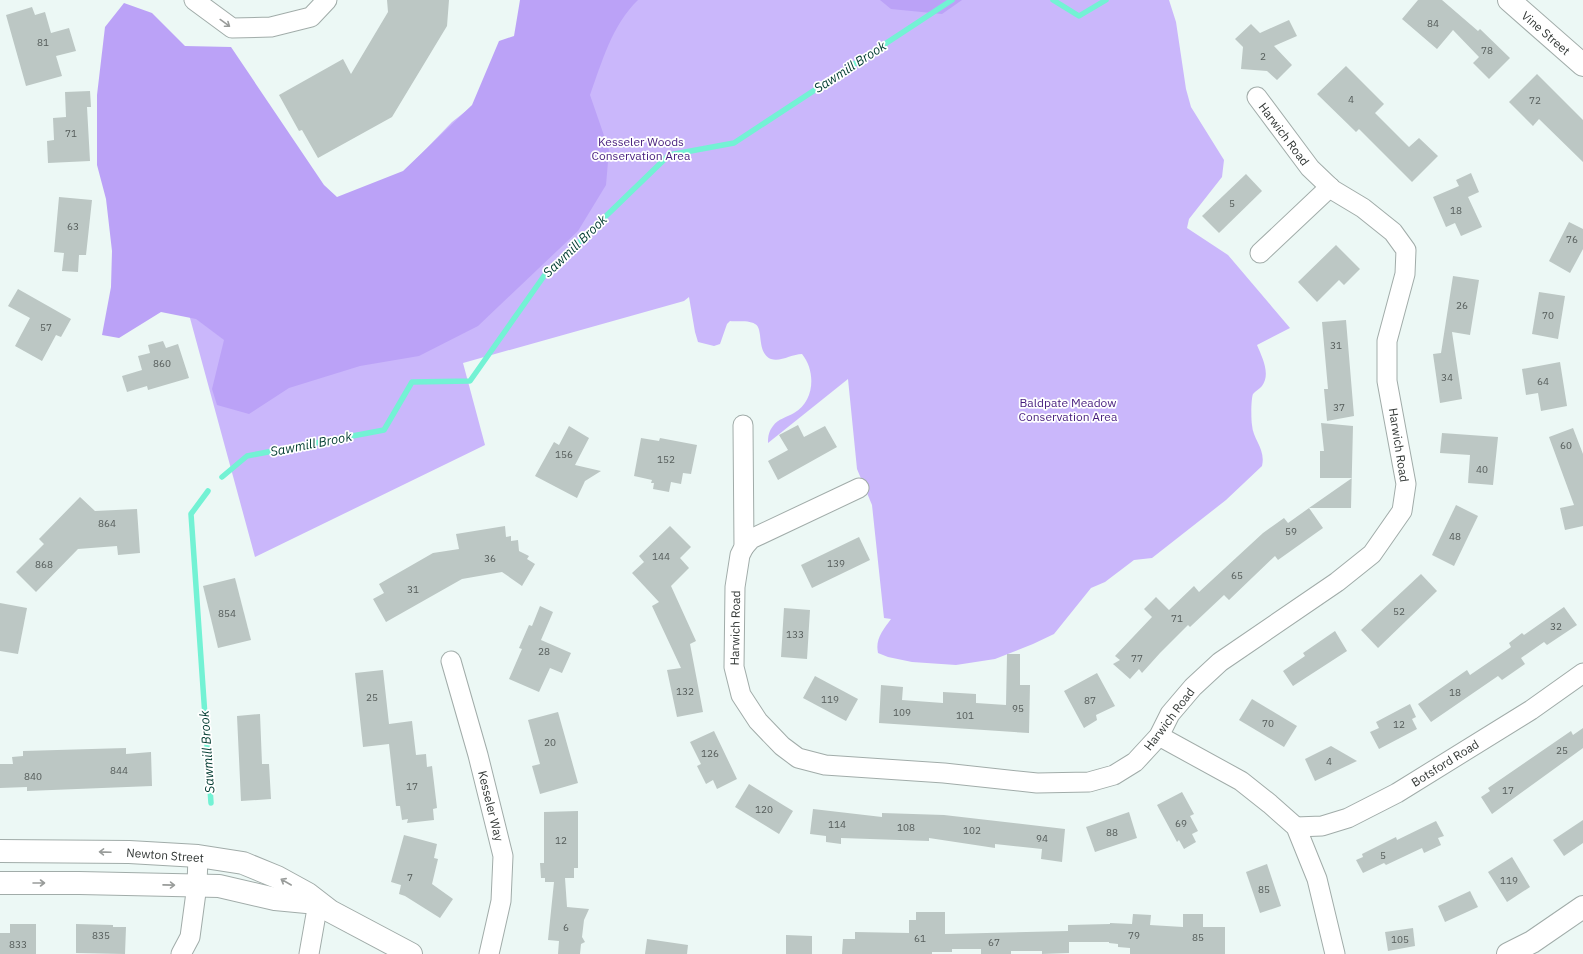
<svg xmlns="http://www.w3.org/2000/svg" width="1583" height="954" font-family="'IBM Plex Sans',sans-serif">
<style>
.green{fill:#cab7fb}
.forest{fill:#bba2f7}
.lines{fill:none;stroke-linecap:round;stroke-linejoin:round}
.stream{stroke:#73f2d4;stroke-width:5.5}
.building{fill:#bcc7c4}
.minor-casing{stroke:#a1aca9;stroke-width:21}
.tertiary-casing{stroke:#a1aca9;stroke-width:24}
.secondary-casing{stroke:#a1aca9;stroke-width:24}
.minor{stroke:#fff;stroke-width:19}
.tertiary{stroke:#fff;stroke-width:22}
.secondary{stroke:#fff;stroke-width:22}
.oneway{stroke:#999c9a}
.labels{text-anchor:middle;dominant-baseline:central;stroke-width:3.5;stroke-linejoin:round;paint-order:stroke}
.number-label{font-size:10px;fill:#555c5a}
.street-label{font-size:12px;fill:#333836;stroke:#fff}
.park-label{font-size:12px;fill:#451c7c;stroke:#fff}
.water-label{font-size:13px;font-style:italic;fill:#003b30;stroke:#fff}
</style>
<rect width="100%" height="100%" fill="#ecf8f5"/>
<path class="green" d="M591,0H1169L1176,22L1186,89L1191,107L1224,160L1222,177L1189,219L1187,228L1228,255L1290,328L1257,345C1262,357 1271,374 1262,386C1260,389 1255,391 1253,394C1251,399 1251,419 1252,425C1253,440 1266,449 1262,466L1226,500L1152,558L1134,560L1105,582L1091,588L1054,634L1033,644L995,659L956,665L912,662L888,657L878,653C875,639 883,630 891,619L884,618L872,505L857,469L848,379L768,443C768,436 769,431 773,426C778,419 787,417 794,413C815,401 816,371 802,354C792,354 781,362 771,359C756,353 764,328 755,324C749,320 737,322 730,321L727,324L720,344L714,346L698,342L695,332L689,297L684,301L463,363L485,445L255,557L184,296L371,206L452,122L508,78Z"/>
<g class="forest">
<path d="M520,0H638C612,25 602,62 590,95L609,150L606,185L578,231L478,326L419,356L360,366L289,388L249,414L217,405L212,389L224,340L196,319L161,312L119,338L102,335L111,287L112,251L106,199L97,165V95L105,27L124,3L152,13L185,46L231,47L324,185L337,197L403,171L472,105L499,41L514,36Z"/>
<path d="M880,0H962L942,14L891,9Z"/>
</g>
<g class="lines">
<g class="stream">
<path d="M1053,0L1079,16L1106,0"/>
<path d="M222,477L247,456L384,430L412,382L470,381L544,276L669,155L734,143L952,0"/>
<path d="M208,491L191,514L211,803"/>
</g>
</g>
<g class="building">
<path d="M387,0H449L447,26L392,117L318,158L302,130L299,131L279,95L343,59L351,74L388,12Z"/>
<path d="M1418,0H1442L1478,31L1480,29L1510,58L1489,79L1473,63L1479,57L1453,30L1437,49L1402,19Z"/>
<path d="M32,7L35,15L45,12L51,33L69,28L76,51L56,56L62,76L26,86L6,15Z"/>
<path d="M1289,20L1297,36L1274,46L1292,65L1277,80L1267,71L1241,69L1243,47L1235,39L1251,24L1260,33Z"/>
<path d="M1346,66L1384,104L1375,113L1409,147L1419,138L1438,156L1412,182L1359,129L1356,132L1317,94Z"/>
<path d="M1537,74L1583,120V162L1539,119L1533,126L1509,102Z"/>
<path d="M90,91L91,107H87L90,161L48,163L47,141L54,140L53,118L66,117L65,92Z"/>
<path d="M1471,173L1479,192L1468,197L1482,227L1461,236L1455,223L1446,227L1433,197L1459,186L1456,180Z"/>
<path d="M1246,174L1262,191L1219,233L1202,216Z"/>
<path d="M59,197L92,200L86,255H79L78,272L62,271L64,253L54,252Z"/>
<path d="M1569,222L1583,229V249L1570,273L1549,261Z"/>
<path d="M1336,245L1360,269L1344,285L1339,280L1317,302L1298,282Z"/>
<path d="M1453,276L1479,280L1470,335L1452,332L1462,399L1440,403L1433,354L1441,353Z"/>
<path d="M18,289L71,319L61,337L56,335L42,361L15,346L30,318L8,306Z"/>
<path d="M1539,292L1565,296L1558,339L1532,334Z"/>
<path d="M1346,320L1354,416L1327,421L1324,389H1328L1322,322Z"/>
<path d="M163,341L166,348L178,344L189,378L148,390L147,386L127,392L122,376L142,370L138,356L150,353L148,345Z"/>
<path d="M1560,362L1567,406L1541,411L1538,393L1526,395L1522,369Z"/>
<path d="M1321,423L1353,426L1351,508H1309L1352,478H1320V451H1324Z"/>
<path d="M798,425L804,437L825,426L837,447L778,480L768,461L788,450L779,435Z"/>
<path d="M569,426L589,438L575,465L601,471L585,481L577,498L535,476L554,442L559,445Z"/>
<path d="M1573,428L1583,454V526L1565,530L1560,508L1574,505L1549,437Z"/>
<path d="M1442,433L1498,437L1493,485L1468,483L1470,455L1440,453Z"/>
<path d="M641,438L659,441L660,438L697,445L691,474L683,473L681,484L671,482L669,492L653,489L654,483H651L652,480L634,476Z"/>
<path d="M80,497L95,511L137,509L140,553L118,555L117,546L78,549L36,592L16,572L44,544L39,539Z"/>
<path d="M1456,505L1478,516L1454,566L1432,555Z"/>
<path d="M1309,508L1323,528L1278,560L1275,556L1229,600L1224,595L1190,627L1188,625L1160,653L1142,673L1139,669L1130,679L1113,664L1120,660L1115,656L1152,617L1144,609L1156,597L1169,610L1194,586L1199,592L1263,533L1284,518L1288,523Z"/>
<path d="M505,526L506,537L511,536V541L518,540L519,551L529,556L527,559L535,564L522,586L502,572L462,579L386,622L373,599L384,593L379,584L433,553L459,549L456,534Z"/>
<path d="M670,526L691,547L680,558L689,568L671,586L696,641L690,644L703,712L677,717L667,670L681,668L652,606L659,602L632,573L644,562L639,556Z"/>
<path d="M859,537L870,560L812,588L801,565Z"/>
<path d="M1421,574L1437,591L1378,648L1361,630Z"/>
<path d="M235,578L251,640L218,648L203,586Z"/>
<path d="M0,603L27,608L18,654L0,651Z"/>
<path d="M540,606L553,612L541,640L571,653L562,673L550,668L539,692L509,679L522,649L519,648L529,625L532,626Z"/>
<path d="M1564,607L1577,625L1547,645L1544,642L1521,658L1525,664L1502,680L1498,676L1431,722L1418,704L1467,670L1470,675L1511,647L1509,643L1522,633L1524,635Z"/>
<path d="M784,608L810,610L807,659L781,657Z"/>
<path d="M1335,631L1347,651L1293,686L1283,671L1305,656L1303,653Z"/>
<path d="M1007,654H1020V685H1030L1029,733L879,723L881,685L903,687L902,700L943,703V692L976,694V703L1006,705Z"/>
<path d="M383,670L389,724L412,721L416,755L426,754L427,767L432,766L437,808L433,809L434,820L407,823L408,819L402,820L400,806H396L389,744L363,747L355,673Z"/>
<path d="M1097,673L1115,706L1096,715L1097,720L1084,728L1064,691Z"/>
<path d="M815,676L858,699L846,721L803,698Z"/>
<path d="M1252,699L1297,726L1284,747L1239,720Z"/>
<path d="M1410,704L1416,717L1412,719L1417,729L1379,749L1370,732L1379,728L1376,722Z"/>
<path d="M558,712L578,783L540,794L532,766L540,764L528,720Z"/>
<path d="M260,714L262,764H269L271,799L241,801L237,716Z"/>
<path d="M1583,728V748L1492,814L1481,797L1490,791L1488,788L1571,731L1573,735Z"/>
<path d="M714,731L737,779L717,789L713,780L706,784L697,766L701,764L690,742Z"/>
<path d="M1331,746L1357,761L1315,781L1305,759Z"/>
<path d="M126,748V754L151,752L152,786L27,791V787L0,788V764H13L12,757L23,756V751Z"/>
<path d="M749,784L793,811L779,834L735,807Z"/>
<path d="M1182,792L1194,814L1190,816L1198,831L1192,834L1196,842L1184,849L1179,840L1177,842L1157,805Z"/>
<path d="M813,809L882,817V813L944,815L1065,829L1062,862L1041,859L1042,849L995,844V848L929,838V841L841,838V844L826,842V836L810,834Z"/>
<path d="M578,811V868H574V878H565L567,907L589,909L584,920L582,937L585,942L581,944L580,954H558L559,941L548,940L554,882H545V878H541L540,863H544V812Z"/>
<path d="M1129,812L1137,838L1095,852L1086,827Z"/>
<path d="M1583,820V843L1564,856L1553,840Z"/>
<path d="M1436,821L1444,836L1438,838L1441,845L1424,853L1422,848L1386,865L1384,863L1363,873L1356,860L1363,857L1362,854L1396,837L1397,840Z"/>
<path d="M404,835L437,844L434,858L438,859L432,884L453,899L440,918L405,896L399,894L401,885L391,882Z"/>
<path d="M1512,857L1530,887L1507,902L1488,872Z"/>
<path d="M1267,864L1281,906L1260,913L1246,872Z"/>
<path d="M1470,891L1478,907L1445,922L1438,906Z"/>
<path d="M916,912H945V934L1068,931V925L1110,924V923L1132,924L1133,914L1151,915L1150,925L1183,927V914H1203V927H1225V954H1130V948L1118,947V944L1109,943V942H1069V953L1042,954V951H1011V954H981V949H952V952H932V954H842L843,939H855V932L909,933V920H916Z"/>
<path d="M10,924H36V954H0V933H10Z"/>
<path d="M76,924L113,925V927H126L125,954L76,953Z"/>
<path d="M1413,928L1415,946L1388,951L1385,932Z"/>
<path d="M786,935L812,936V954H786Z"/>
<path d="M647,939L688,945L687,954H645Z"/>
</g>
<g class="lines">
<g class="minor-casing">
<g id="minor">
<path d="M194,0L232,28L271,27L311,17L327,0"/>
<path d="M1260,253L1330,187"/>
<path d="M743,425L744,547L740,555L735,587L734,667L741,695L758,721L782,746L798,758L825,765L944,773L1037,783L1089,782L1114,775L1135,762L1159,736L1170,714L1193,687L1220,662L1337,582L1372,554L1402,511L1406,484L1387,381V341L1405,274L1406,250L1393,232L1363,208L1333,190L1310,168L1257,97"/>
<path d="M744,547L751,539L859,488"/>
<path d="M451,661L478,755L503,856L501,901L489,954"/>
<path d="M1159,736L1241,781L1270,804L1296,827L1317,879L1335,954"/>
<path d="M1296,827L1322,826L1348,818L1397,793L1531,710L1583,673"/>
<path d="M181,954L190,937L197,885L198,856"/>
<path d="M309,954L318,903"/>
</g>
</g>
<g class="tertiary-casing">
<path id="tertiary" d="M1509,0L1583,65"/>
</g>
<g class="secondary-casing">
<g id="secondary">
<path d="M0,851L129,852L198,856L243,863L277,877L308,894L330,911L411,954"/>
<path d="M0,883H79L219,886L275,899L317,903"/>
<path d="M1508,954L1532,942L1583,907"/>
</g>
</g>
<use href="#minor" class="minor"/>
<use href="#tertiary" class="tertiary"/>
<use href="#secondary" class="secondary"/>
</g>
<defs><path id="oneway-shaft" d="M-6 0H5M1.5-3L5.5 0L1.5 3" fill="none" stroke-width="1.6" stroke-linecap="round" stroke-linejoin="round"/></defs>
<g class="oneway">
<use href="#oneway-shaft" transform="translate(225 23) rotate(36)"/>
<use href="#oneway-shaft" transform="translate(105 852) rotate(-178)"/>
<use href="#oneway-shaft" transform="translate(286 882) rotate(-150)"/>
<use href="#oneway-shaft" transform="translate(39 883)"/>
<use href="#oneway-shaft" transform="translate(169 885) rotate(1)"/>
</g>
<g class="labels">
<g class="number-label">
<text x="1433" y="23">84</text>
<text x="43" y="42">81</text>
<text x="1487" y="50">78</text>
<text x="1263" y="56">2</text>
<text x="1351" y="99">4</text>
<text x="1535" y="100">72</text>
<text x="71" y="133">71</text>
<text x="1232" y="203">5</text>
<text x="1456" y="210">18</text>
<text x="73" y="226">63</text>
<text x="1572" y="239">76</text>
<text x="1462" y="305">26</text>
<text x="1548" y="315">70</text>
<text x="46" y="327">57</text>
<text x="1336" y="345">31</text>
<text x="162" y="363">860</text>
<text x="1447" y="377">34</text>
<text x="1543" y="381">64</text>
<text x="1339" y="407">37</text>
<text x="1566" y="445">60</text>
<text x="564" y="454">156</text>
<text x="666" y="459">152</text>
<text x="1482" y="469">40</text>
<text x="107" y="523">864</text>
<text x="1291" y="531">59</text>
<text x="1455" y="536">48</text>
<text x="661" y="556">144</text>
<text x="490" y="558">36</text>
<text x="836" y="563">139</text>
<text x="44" y="564">868</text>
<text x="1237" y="575">65</text>
<text x="413" y="589">31</text>
<text x="1399" y="611">52</text>
<text x="227" y="613">854</text>
<text x="1177" y="618">71</text>
<text x="1556" y="626">32</text>
<text x="795" y="634">133</text>
<text x="544" y="651">28</text>
<text x="1137" y="658">77</text>
<text x="685" y="691">132</text>
<text x="1455" y="692">18</text>
<text x="372" y="697">25</text>
<text x="830" y="699">119</text>
<text x="1090" y="700">87</text>
<text x="1018" y="708">95</text>
<text x="902" y="712">109</text>
<text x="965" y="715">101</text>
<text x="1268" y="723">70</text>
<text x="1399" y="724">12</text>
<text x="550" y="742">20</text>
<text x="1562" y="750">25</text>
<text x="710" y="753">126</text>
<text x="1329" y="761">4</text>
<text x="119" y="770">844</text>
<text x="33" y="776">840</text>
<text x="412" y="786">17</text>
<text x="1508" y="790">17</text>
<text x="764" y="809">120</text>
<text x="1181" y="823">69</text>
<text x="837" y="824">114</text>
<text x="906" y="827">108</text>
<text x="972" y="830">102</text>
<text x="1112" y="832">88</text>
<text x="1042" y="838">94</text>
<text x="561" y="840">12</text>
<text x="1383" y="855">5</text>
<text x="410" y="877">7</text>
<text x="1509" y="880">119</text>
<text x="1264" y="889">85</text>
<text x="566" y="927">6</text>
<text x="101" y="935">835</text>
<text x="1134" y="935">79</text>
<text x="1198" y="937">85</text>
<text x="920" y="938">61</text>
<text x="1400" y="939">105</text>
<text x="994" y="942">67</text>
<text x="18" y="944">833</text>
</g>
<g class="street-label">
<text transform="translate(1546 33) rotate(41)">Vine Street</text>
<text transform="translate(1284 134) rotate(53)">Harwich Road</text>
<text transform="translate(1399 445) rotate(81)">Harwich Road</text>
<text transform="translate(735 628) rotate(-89)">Harwich Road</text>
<text transform="translate(1169 719) rotate(-53)">Harwich Road</text>
<text transform="translate(1445 763) rotate(-32)">Botsford Road</text>
<text transform="translate(491 806) rotate(76)">Kesseler Way</text>
<text transform="translate(165 855) rotate(4)">Newton Street</text>
</g>
<g class="park-label">
<text x="641" y="141">Kesseler Woods<tspan x="641" dy="14">Conservation Area</tspan></text>
<text x="1068" y="402">Baldpate Meadow<tspan x="1068" dy="14">Conservation Area</tspan></text>
</g>
<g class="water-label">
<text transform="translate(850 67) rotate(-33)">Sawmill Brook</text>
<text transform="translate(575 246) rotate(-44)">Sawmill Brook</text>
<text transform="translate(311 444) rotate(-11)">Sawmill Brook</text>
<text transform="translate(207 752) rotate(-94)">Sawmill Brook</text>
</g>
</g>
</svg>
